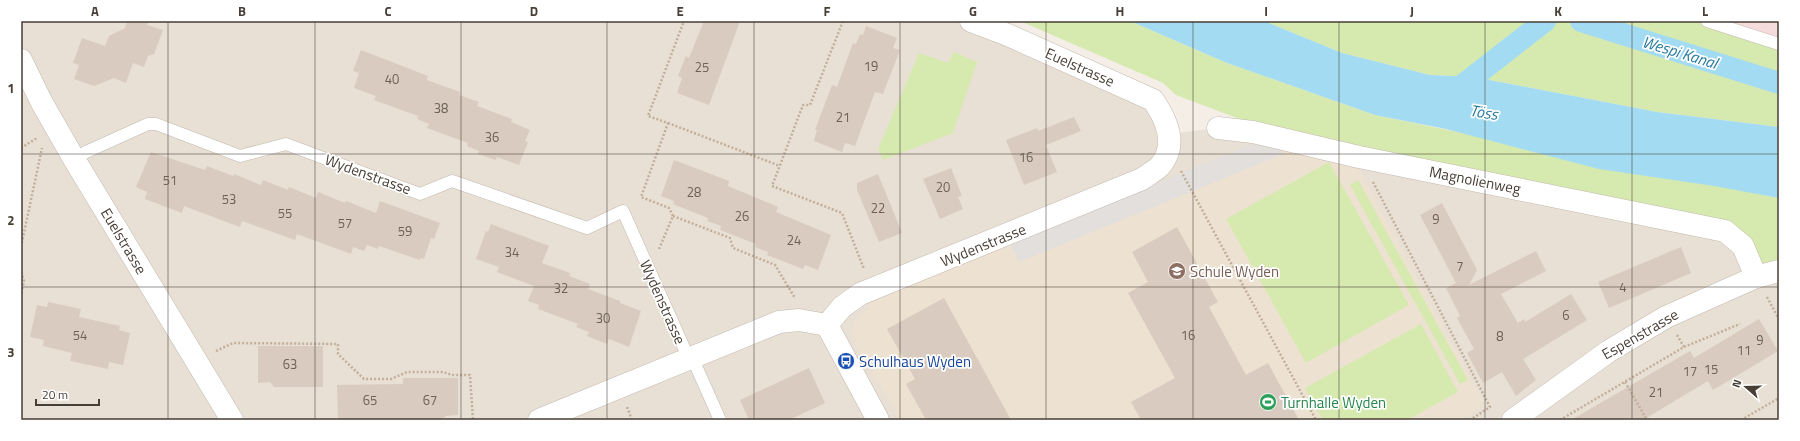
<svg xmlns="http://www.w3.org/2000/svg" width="1800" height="441" font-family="'Titillium Web',sans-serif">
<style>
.residential{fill:#e8e0d5}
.education{fill:#ede2d1}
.medical{fill:#f5dbdb}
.green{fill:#d6e9af}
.parking{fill:#e2dfdc}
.water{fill:#a3dcf2}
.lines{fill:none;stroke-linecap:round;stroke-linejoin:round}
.canal{stroke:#a3dcf2;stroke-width:22}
.building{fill:#d9cbbf}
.service-casing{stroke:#c3b8ad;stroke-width:13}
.minor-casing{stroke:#c3b8ad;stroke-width:23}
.path{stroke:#c2af9b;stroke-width:2.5;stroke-dasharray:2 2;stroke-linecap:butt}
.service{stroke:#fff;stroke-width:12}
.minor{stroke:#fff;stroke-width:22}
.grid{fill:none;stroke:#473e36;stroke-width:1;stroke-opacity:0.55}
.labels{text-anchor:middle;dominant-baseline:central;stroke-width:3.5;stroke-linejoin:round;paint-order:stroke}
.number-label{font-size:13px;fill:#6c6158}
.street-label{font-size:15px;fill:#473e36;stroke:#fff}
.education-label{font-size:15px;fill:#785e54;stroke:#fff;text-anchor:start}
.transit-label{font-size:15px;fill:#164399;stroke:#fff;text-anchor:start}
.leisure-label{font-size:15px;fill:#27864d;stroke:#fff;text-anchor:start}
.water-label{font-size:16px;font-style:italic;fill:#297b9d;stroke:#fff}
.neatline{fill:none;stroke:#473e36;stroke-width:1.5}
.grid-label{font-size:13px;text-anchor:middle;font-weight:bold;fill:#473e36}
</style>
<rect width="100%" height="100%" fill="#f4eee7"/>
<path class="residential" d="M21,21H1004L1008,35L1126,87L1169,134L1218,128L1725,231L1779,271V420H21Z"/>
<path class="education" d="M1255,143L1354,164L1359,169L1485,405L1461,420H899V417L855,343L851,330L855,320L861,313L869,309L872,299Z"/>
<path class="medical" d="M1707,21H1779V44Z"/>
<g class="green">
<path d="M1020,21H1130L1227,63L1375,115L1779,198V260L1752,267L1743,246L1237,118L1176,95L1163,83Z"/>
<path d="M1264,21H1707L1779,44V127L1657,112L1474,77L1430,75L1342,53Z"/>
<path d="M954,52L977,62L953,133L883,160L878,149L919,53L948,63Z"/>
<path d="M1329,162L1409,305L1306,363L1226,219Z"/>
<path d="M1358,180L1468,380L1460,384L1350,185Z"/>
<path d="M1421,324L1458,392L1407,420H1323L1305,388Z"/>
</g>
<path class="parking" d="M1255,143L1275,144L1283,154L1019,262L1009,243Z"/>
<path class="water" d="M1130,21H1264L1342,53L1430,75L1474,77L1657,112L1779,127V198L1714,186L1599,169L1446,129L1375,115L1227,63Z"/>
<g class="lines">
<g class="canal">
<path d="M1581,21L1779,83"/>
<path d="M1450,95L1545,21"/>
</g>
</g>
<g class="building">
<path d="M127,21H149L147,25L163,30L154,54L148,56L144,67L133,63L126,83L114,78L94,86L74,79L79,65L73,63L82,38L105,46L109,36L125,28Z"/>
<path d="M704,21H740L709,105L677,93L682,78L678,76L686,56L689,58Z"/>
<path d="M866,26L897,38L893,48L900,50L883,94L875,92L855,146L845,143L842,152L814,141L817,130H815L832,85L837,87L853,43L856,44L860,34L863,35Z"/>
<path d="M361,50L428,76L427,80L460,92L459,95L479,102L477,106L512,119L511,122L530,130L525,141L528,142L519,165L497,157L496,160L478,154L479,151L467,146L468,143L427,128L429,124L417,119L418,116L374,100L376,96L354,88L359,73L353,71Z"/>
<path d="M1074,117L1081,131L1046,145L1057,172L1024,185L1006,140L1037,128L1038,131Z"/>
<path d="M151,152L205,170L207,166L233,176L234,174L261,185L263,180L288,190L289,187L316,198L318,192L345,203L346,201L376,213L380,201L440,223L434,239L431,238L424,259L421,258L420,260L379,246L378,249L367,245L364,251L353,247L351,254L297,234L295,240L242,221L240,227L184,206L182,213L145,199L147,192L136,187Z"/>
<path d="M674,160L729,181L728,186L778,207L776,212L831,235L818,270L805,265L803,269L767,255L768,252L755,247L756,244L720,230L721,226L707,221L708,218L673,204L674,201L661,196Z"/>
<path d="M951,168L962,196L958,197L963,209L940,219L923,179Z"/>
<path d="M878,174L902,233L879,242L857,190V183Z"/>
<path d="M1442,203L1477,270L1469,285L1536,251L1546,271L1501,294L1518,323L1524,319L1525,322L1571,294L1587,320L1523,359L1536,380L1516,396L1502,372L1483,383L1467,353L1474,349L1457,318L1460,316L1446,288L1456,283L1420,215Z"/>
<path d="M491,224L549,246L542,263L570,273L569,276L590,284L588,289L620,301V303L641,311L629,347L609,339L607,344L587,336L589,332L576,327L578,324L538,309L539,305L528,301L534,286L497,272L499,267L476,259L486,231L488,232Z"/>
<path d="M1177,227L1218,302L1209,307L1246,375L1268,363L1299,420H1141L1131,402L1175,378L1128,293L1148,282L1132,252Z"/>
<path d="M1681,247L1691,273L1609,308L1598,282Z"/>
<path d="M944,298L1011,420H926L906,384L915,379L887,329Z"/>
<path d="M48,302L81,309L79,317L120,326L119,330L130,333L123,365L109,362L108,369L70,361L72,353L43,346L44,340L30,337L37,305L47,307Z"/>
<path d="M1759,319L1778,351L1713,390L1708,381L1643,420H1571L1690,351L1694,358Z"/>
<path d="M258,346H323V387H274L270,382L258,383Z"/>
<path d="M809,368L825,403L789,420H749L740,400Z"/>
<path d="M403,378H458V415L446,416L442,419L338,420L337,385L403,384Z"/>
</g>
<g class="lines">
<g class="service-casing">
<g id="service">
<path d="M1707,21L1779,44"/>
<path d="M74,159L86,152L148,124H156L240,156L286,144L420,194L452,181L587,228L623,211L689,359"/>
<path d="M692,357L720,420"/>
</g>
</g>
<g class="minor-casing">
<g id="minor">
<path d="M21,60L42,103L74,159L232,420"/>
<path d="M1218,128L1253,132L1359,157L1725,231L1743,246L1756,277"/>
<path d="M827,325L842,307L860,294L1142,179C1147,175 1155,171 1160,166C1178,145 1167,120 1153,100L1008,35L971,21"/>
<path d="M827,325L878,420"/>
<path d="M539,420L779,322L799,320L827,325"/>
<path d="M1513,420L1609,351L1666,317L1756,277L1779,271"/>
</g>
</g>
<g class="path">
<path d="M843,21L810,105H803L772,186L842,213L864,269"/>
<path d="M668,123L780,166"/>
<path d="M21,148L37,138"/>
<path d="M1181,171L1316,420"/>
<path d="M1373,182L1490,407L1470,420"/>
<path d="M673,216L730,238L733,248L775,265L795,298"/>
<path d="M21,247L42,148"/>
<path d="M659,249L673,216L669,208L641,197L668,123L648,116L684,21"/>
<path d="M21,272L24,281L21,294"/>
<path d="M1767,297L1779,319"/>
<path d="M1677,335L1684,347"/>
<path d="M216,351L233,343L338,344V354L364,379H391L407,372H443L452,375H470L473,420"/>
<path d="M1625,382L1647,420"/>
<path d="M627,407L632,420"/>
<path d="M1560,420L1684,347L1740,324"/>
<path d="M1722,420H1723"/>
<path d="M1741,420L1779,398"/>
</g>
<use href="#service" class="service"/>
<use href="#minor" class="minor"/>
</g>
<path class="grid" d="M168,21V420M315,21V420M461,21V420M607,21V420M754,21V420M900,21V420M1046,21V420M1193,21V420M1339,21V420M1485,21V420M1632,21V420M21,154H1779M21,287H1779"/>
<defs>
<g id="school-disc" transform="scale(0.9)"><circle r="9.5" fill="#8d6e63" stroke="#fff"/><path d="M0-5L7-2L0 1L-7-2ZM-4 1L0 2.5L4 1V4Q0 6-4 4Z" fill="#fff"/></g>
<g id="bus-disc" transform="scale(0.9)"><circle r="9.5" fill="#1a4fb4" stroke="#fff"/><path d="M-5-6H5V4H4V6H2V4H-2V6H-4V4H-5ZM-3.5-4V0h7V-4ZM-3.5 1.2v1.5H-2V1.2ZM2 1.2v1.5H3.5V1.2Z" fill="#fff"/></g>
<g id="stadium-disc" transform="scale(0.9)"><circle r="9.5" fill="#2e9e5b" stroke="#fff"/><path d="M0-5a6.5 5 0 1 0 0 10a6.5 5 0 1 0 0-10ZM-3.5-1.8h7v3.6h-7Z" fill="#fff"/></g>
</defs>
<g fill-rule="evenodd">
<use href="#school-disc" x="1177" y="271"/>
<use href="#bus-disc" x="846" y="361"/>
<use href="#stadium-disc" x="1268" y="402"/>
</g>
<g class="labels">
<g class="number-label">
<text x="871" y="66">19</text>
<text x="702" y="67">25</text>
<text x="392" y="79">40</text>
<text x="441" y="108">38</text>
<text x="843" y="117">21</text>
<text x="492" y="137">36</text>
<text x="1026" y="157">16</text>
<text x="170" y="180">51</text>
<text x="943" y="187">20</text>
<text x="694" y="192">28</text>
<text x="229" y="199">53</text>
<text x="878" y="208">22</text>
<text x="285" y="213">55</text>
<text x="742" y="216">26</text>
<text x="1436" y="219">9</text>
<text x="345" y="223">57</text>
<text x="405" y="231">59</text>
<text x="794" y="240">24</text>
<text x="512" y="252">34</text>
<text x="1460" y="266">7</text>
<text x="1623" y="287">4</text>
<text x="561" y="288">32</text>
<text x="1566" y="315">6</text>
<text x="603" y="318">30</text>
<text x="80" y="335">54</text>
<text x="1188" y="335">16</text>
<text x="1500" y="336">8</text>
<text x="1760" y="340">9</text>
<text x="1744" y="350">11</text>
<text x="290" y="364">63</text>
<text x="1711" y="369">15</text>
<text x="1690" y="371">17</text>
<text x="1656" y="392">21</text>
<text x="370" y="400">65</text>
<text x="430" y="400">67</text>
</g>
<g class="street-label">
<text transform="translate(1080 67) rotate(24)">Euelstrasse</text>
<text transform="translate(368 174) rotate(20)">Wydenstrasse</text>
<text transform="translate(1475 180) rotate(11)">Magnolienweg</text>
<text transform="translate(124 241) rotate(59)">Euelstrasse</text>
<text transform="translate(983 245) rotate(-22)">Wydenstrasse</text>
<text transform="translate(663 302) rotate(66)">Wydenstrasse</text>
<text transform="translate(1640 334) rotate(-30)">Espenstrasse</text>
</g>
<g class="education-label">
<text x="1190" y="271">Schule Wyden</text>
</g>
<g class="transit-label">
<text x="859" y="361">Schulhaus Wyden</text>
</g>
<g class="leisure-label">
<text x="1281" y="402">Turnhalle Wyden</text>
</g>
<g class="water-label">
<text transform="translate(1680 52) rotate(17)">Wespi Kanal</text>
<text transform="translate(1484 112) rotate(9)">Töss</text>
</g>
</g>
<rect width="1800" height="441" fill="none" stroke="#ffffff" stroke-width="44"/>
<g transform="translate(1746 387) rotate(290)" stroke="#ffffff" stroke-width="3" paint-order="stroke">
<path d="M0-3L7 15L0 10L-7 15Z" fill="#473e36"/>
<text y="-6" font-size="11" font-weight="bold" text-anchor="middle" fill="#473e36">N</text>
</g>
<path d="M36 399v6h63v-6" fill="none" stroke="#473e36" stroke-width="2"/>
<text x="42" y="399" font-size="12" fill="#473e36" stroke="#ffffff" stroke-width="3" paint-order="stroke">20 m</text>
<rect x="22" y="22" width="1756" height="397" class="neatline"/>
<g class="grid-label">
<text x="95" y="16">A</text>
<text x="242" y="16">B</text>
<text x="388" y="16">C</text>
<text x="534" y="16">D</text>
<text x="680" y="16">E</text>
<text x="827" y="16">F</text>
<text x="973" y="16">G</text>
<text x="1120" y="16">H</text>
<text x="1266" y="16">I</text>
<text x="1412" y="16">J</text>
<text x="1558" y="16">K</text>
<text x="1705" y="16">L</text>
<text x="11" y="93">1</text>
<text x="11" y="225">2</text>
<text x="11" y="357">3</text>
</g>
</svg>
